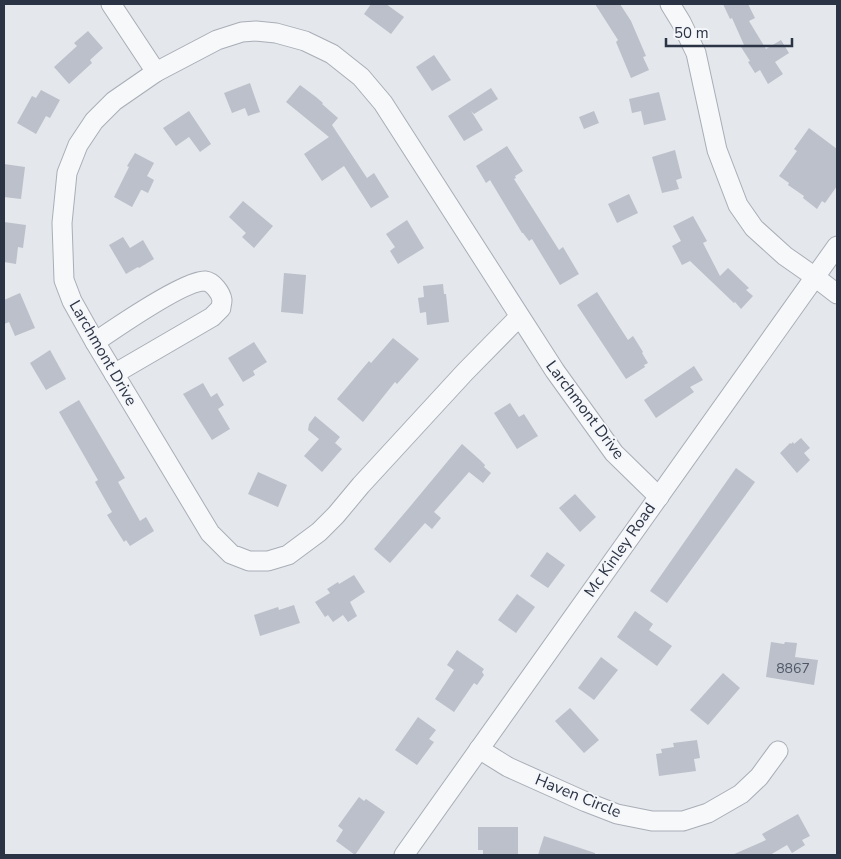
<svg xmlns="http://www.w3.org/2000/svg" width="841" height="859" font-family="'Nunito Sans',sans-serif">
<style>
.building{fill:#bbc0ca}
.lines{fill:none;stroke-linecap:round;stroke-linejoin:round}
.minor-casing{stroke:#a9aeb7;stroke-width:21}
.minor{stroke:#f7f8fa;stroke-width:19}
.labels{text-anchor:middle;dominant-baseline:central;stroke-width:4;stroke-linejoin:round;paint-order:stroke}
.number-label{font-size:14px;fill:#4f5766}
.street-label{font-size:16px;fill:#2b3445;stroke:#f4f6f9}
</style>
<rect width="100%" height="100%" fill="#e4e7ec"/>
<g class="building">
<path d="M371,4H386L404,17L391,34L364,14Z"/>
<path d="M595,4H620L631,21L646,56L643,57L649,70L631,78L616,42L618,40Z"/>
<path d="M723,4H748L755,18L749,21L766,49L781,40L789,53L775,62L783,74L768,84L760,70L755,73L748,62L750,61L741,47L744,45L732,18L730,19Z"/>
<path d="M88,31L103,48L90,60L92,63L69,84L54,67L77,46L74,43Z"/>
<path d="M434,55L451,80L432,91L416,67Z"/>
<path d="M250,83L260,112L248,116L245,108L232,113L224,93Z"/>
<path d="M300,85L316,97L323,103L322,104L338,118L332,125L367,178L374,173L389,197L371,208L344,166L322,181L304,154L329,137L286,102Z"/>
<path d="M491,88L498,99L474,114L471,111L483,130L464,141L448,116Z"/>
<path d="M41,90L60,100L50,118L46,116L36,134L17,123L32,96L36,98Z"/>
<path d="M659,92L666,120L644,125L641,111L632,113L629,99Z"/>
<path d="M189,111L211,144L200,152L189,137L176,146L163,128Z"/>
<path d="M594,111L599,123L584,129L579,117Z"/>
<path d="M809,128L837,149V186L825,203L822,201L817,209L803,198L804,196L788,185L789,183L779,176L797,151L794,149Z"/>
<path d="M507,146L523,171L515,176L516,178L514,179L559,250L563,247L579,274L560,285L532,239L529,241L523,233H522L490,180L486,183L476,166Z"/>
<path d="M675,150L682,178L676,180L679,189L662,193L652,157Z"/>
<path d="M135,153L154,163L147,176L154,180L148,193L142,190H141L132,207L114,197L129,167L127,166Z"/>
<path d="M4,164L25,167L21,199L4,197Z"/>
<path d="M629,194L638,213L617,223L608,204Z"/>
<path d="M243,201L273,226L254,248L242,237L246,233L229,217Z"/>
<path d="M693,216L707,241L703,243L720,276L728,268L749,288L746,290L753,296L741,309L735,302L734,303L690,261L682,265L672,246L681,241L673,226Z"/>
<path d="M407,220L424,248L398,264L390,251L395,247L386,234Z"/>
<path d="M4,222L26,225L23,248L18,247L16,264L4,262Z"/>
<path d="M123,237L130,248L143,240L154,259L139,268L138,267L126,274L109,245Z"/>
<path d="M284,273L306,275L303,314L281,312Z"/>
<path d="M443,284L444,294H446L449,322L427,325L426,312L420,313L418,298L424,297L423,286Z"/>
<path d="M597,292L628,340L633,336L643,352L642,353L648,363L644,365L645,367L626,379L577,305Z"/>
<path d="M20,293L35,328L15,336L9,322L4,324V300Z"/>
<path d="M393,338L419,359L397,384L395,382L363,422L337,399L369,361L371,363Z"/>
<path d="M254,342L267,362L253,371L255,375L243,382L228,358Z"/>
<path d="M50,350L66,379L46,390L30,363Z"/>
<path d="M694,366L703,380L690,387L694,392L656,418L644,400Z"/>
<path d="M203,383L211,397L217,393L224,405L218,409L230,429L212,440L183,394Z"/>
<path d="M79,400L125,478L118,482L140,521L146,517L154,531L130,546L126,540L124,542L107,515L112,512L95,482L98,480L59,412Z"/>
<path d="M510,403L519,417L524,414L538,436L517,449L494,413Z"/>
<path d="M315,416L340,437L335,443L342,449L322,472L304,456L319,439L308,430L309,424Z"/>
<path d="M801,438L810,448L804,453L810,460L797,473L780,453L790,443L791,444L793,442L794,444Z"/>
<path d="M462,444L480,460L485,465L484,467L491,473L483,483L469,472L434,512L441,518L432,529L425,523L390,563L374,549L408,509Z"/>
<path d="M736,468L755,482L667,603L650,591Z"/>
<path d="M258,472L287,485L278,507L248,494Z"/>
<path d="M575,494L596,517L580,532L559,508Z"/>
<path d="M547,552L565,565L548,588L530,576Z"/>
<path d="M354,575L365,592L350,602L357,616L348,622L343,615L333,622L328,615L325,617L315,602L330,593L327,589L338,582L339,584Z"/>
<path d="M517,594L535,607L516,633L498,620Z"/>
<path d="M294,605L300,623L260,636L254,615L278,607L279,610Z"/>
<path d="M635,611L653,624L649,630L672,646L657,666L617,637Z"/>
<path d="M771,642L784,644L785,642L797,643L795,657L818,660L814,685L766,677Z"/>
<path d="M457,650L484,669L482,672L484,675L477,685L474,683L454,712L435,699L454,670L447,665Z"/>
<path d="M601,657L618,670L594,700L578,688Z"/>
<path d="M723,673L740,688L708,725L690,710Z"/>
<path d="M570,708L599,740L584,753L555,721Z"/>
<path d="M418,717L436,730L429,739L434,742L417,765L395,750Z"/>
<path d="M697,740L700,758L694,759L696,771L659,776L656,754L662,753L661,749L674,747L673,743Z"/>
<path d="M359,797L364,801L366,799L385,812L355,855L336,841L343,830L338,826Z"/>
<path d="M798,814L810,836L802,840L805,845L792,853L787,845L770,855H732L766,840L762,834Z"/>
<path d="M478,827H518V855H483V850H478Z"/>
<path d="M544,836L595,853V855H538Z"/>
</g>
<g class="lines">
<g class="minor-casing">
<g id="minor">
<path d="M111,4L156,72"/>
<path d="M670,4L681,22L696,53L717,150L738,205L754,228L785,256L815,277L837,294"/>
<path d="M519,317L465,372L361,485L336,515L319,532L288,555L268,561H249L231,554L210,533L95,342L72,301L64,280L62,223L67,173L78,145L94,121L114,101L156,72L217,40L242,32L256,31L276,33L305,41L332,54L361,77L383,103L555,371L614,453L659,497"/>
<path d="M95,342C114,329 185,280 205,281C213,282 221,293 222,300C222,303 221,305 221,308L212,317L114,374"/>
<path d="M479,749L508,767L586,802L617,814L652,821H683L708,813L741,794L759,777L778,751"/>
<path d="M404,855L837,246"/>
</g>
</g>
<use href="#minor" class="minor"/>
</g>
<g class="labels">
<g class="number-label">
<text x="793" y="668">8867</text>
</g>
<g class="street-label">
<text transform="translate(103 353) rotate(60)">Larchmont Drive</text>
<text transform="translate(585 410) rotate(53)">Larchmont Drive</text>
<text transform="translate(620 550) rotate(-55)">Mc Kinley Road</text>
<text transform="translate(578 796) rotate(22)">Haven Circle</text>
</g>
</g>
<rect width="841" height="859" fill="none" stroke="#2b3445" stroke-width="10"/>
<path d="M666 38v8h126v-8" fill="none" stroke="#2b3445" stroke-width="2.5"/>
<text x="674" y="38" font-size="15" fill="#2b3445" stroke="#f4f6f9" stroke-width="4" paint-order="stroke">50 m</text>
</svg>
